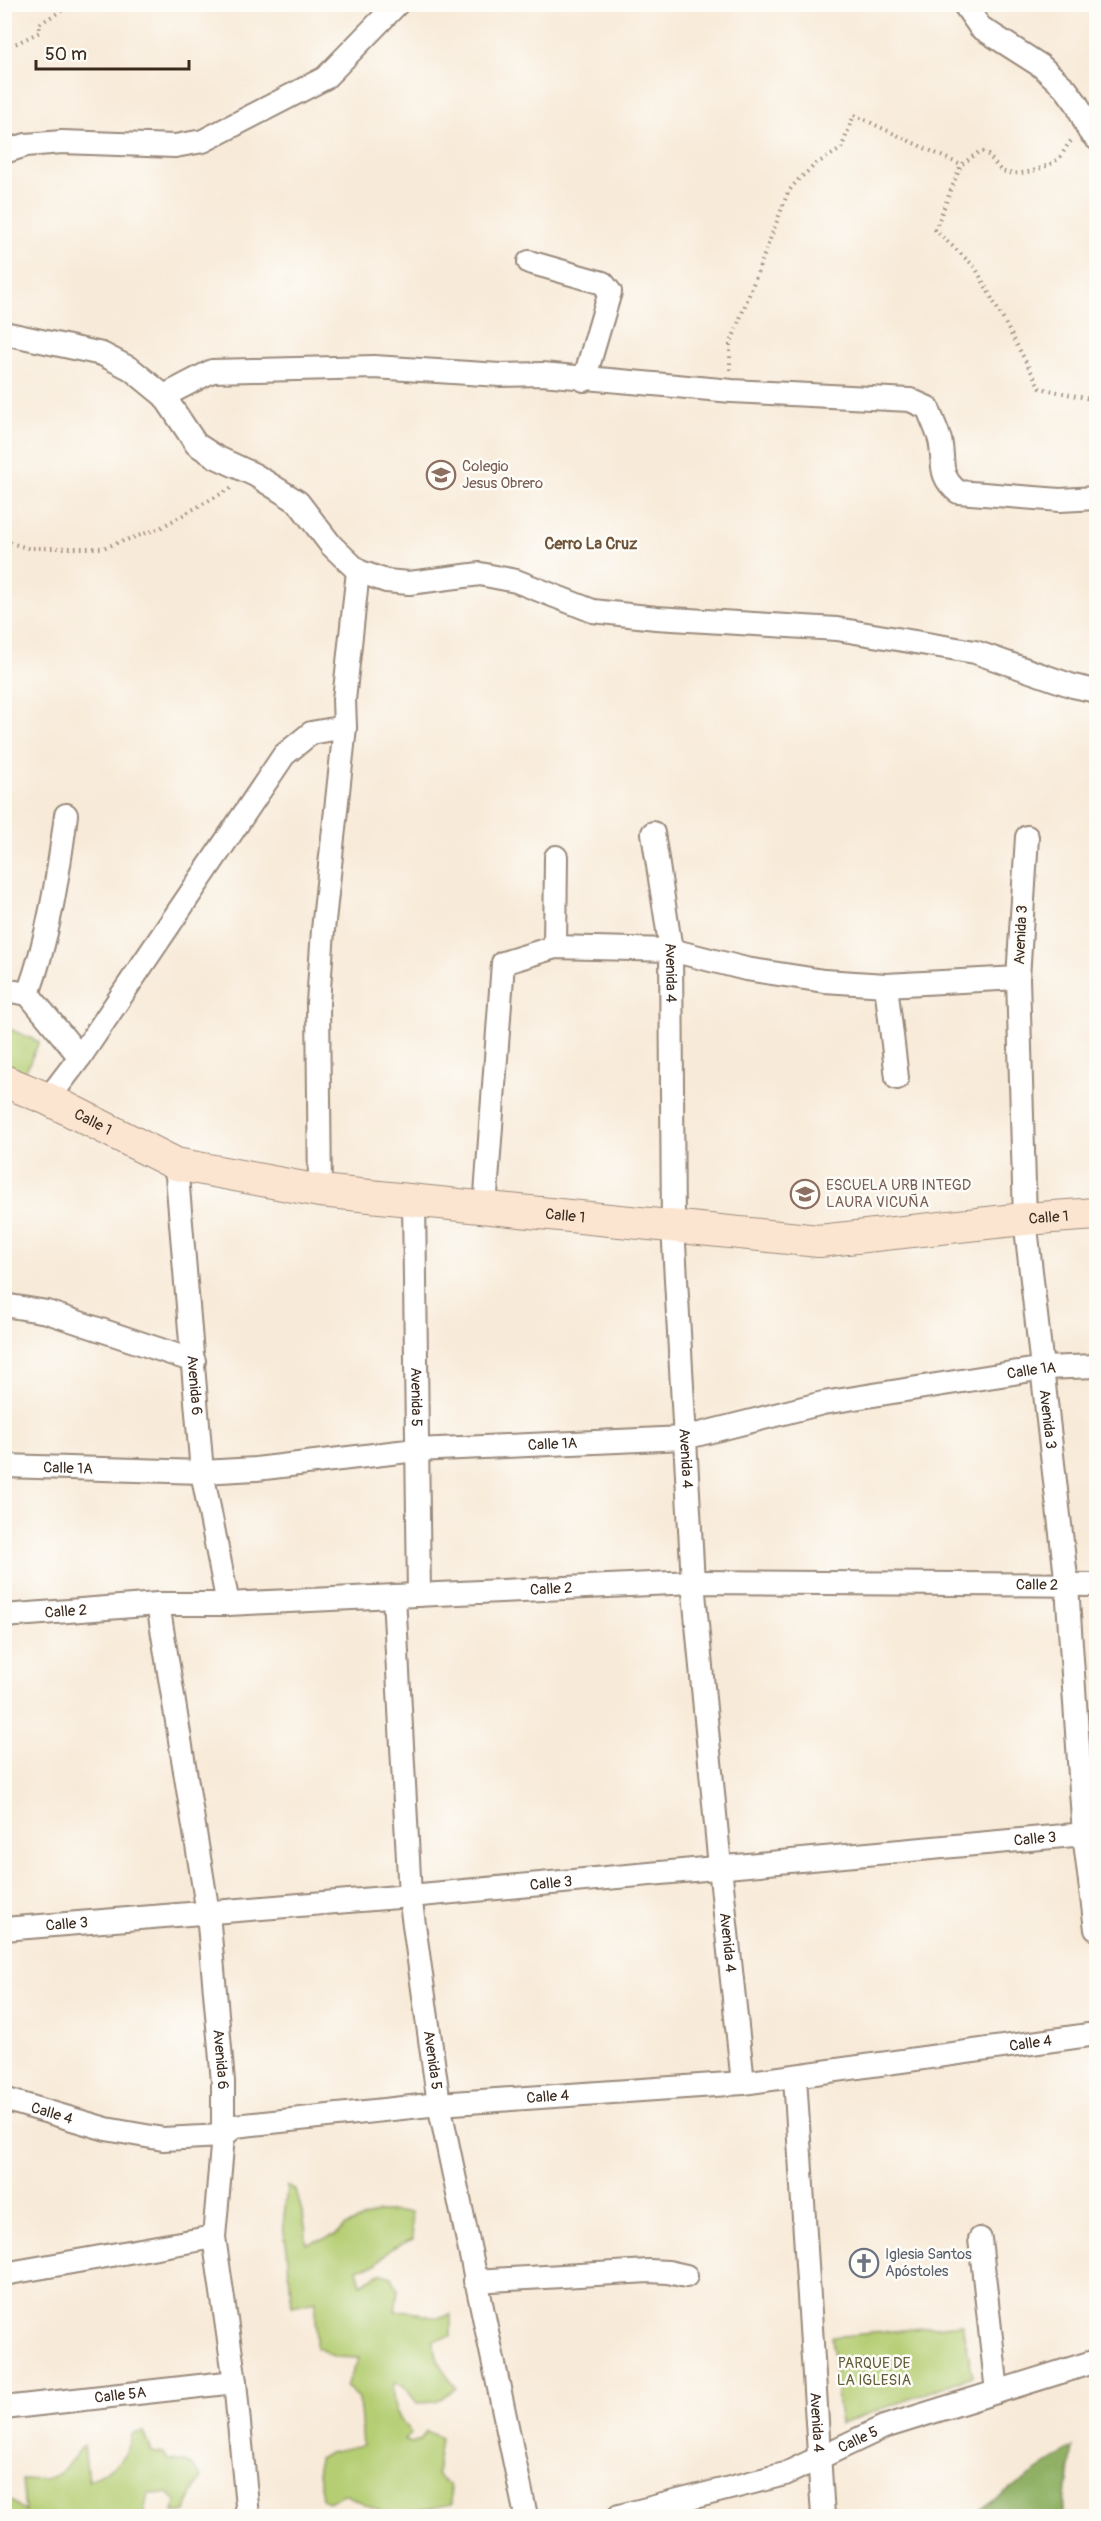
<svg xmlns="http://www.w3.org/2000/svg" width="1101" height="2521" font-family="Pangolin,sans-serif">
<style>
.green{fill:#b5ce73;stroke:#787c48;stroke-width:1.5}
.forest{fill:#90b165;stroke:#666e42;stroke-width:1.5}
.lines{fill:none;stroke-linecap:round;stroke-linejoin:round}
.street-casing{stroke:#9a8a7b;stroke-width:26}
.secondary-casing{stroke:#9a8a7b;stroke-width:34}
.path{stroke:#9a8a7b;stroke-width:4;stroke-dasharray:1.5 4.5;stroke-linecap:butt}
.street{stroke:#fff;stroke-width:22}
.secondary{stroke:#fce5d0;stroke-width:32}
.labels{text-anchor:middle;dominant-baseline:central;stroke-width:5;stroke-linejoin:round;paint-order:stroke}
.education-label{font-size:15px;fill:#785e54;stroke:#fdfcf7;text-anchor:start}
.street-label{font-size:15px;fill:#3b2a1e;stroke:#fdfcf7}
.worship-label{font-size:15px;fill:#5b616d;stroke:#fdfcf7;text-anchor:start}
.park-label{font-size:15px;fill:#605b38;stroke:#fdfcf7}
.neighbourhood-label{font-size:16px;font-weight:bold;fill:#6e5338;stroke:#fdfcf7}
</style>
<rect width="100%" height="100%" fill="#fdfcf7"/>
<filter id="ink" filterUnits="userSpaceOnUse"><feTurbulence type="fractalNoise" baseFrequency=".0167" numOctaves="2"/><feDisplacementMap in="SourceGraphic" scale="12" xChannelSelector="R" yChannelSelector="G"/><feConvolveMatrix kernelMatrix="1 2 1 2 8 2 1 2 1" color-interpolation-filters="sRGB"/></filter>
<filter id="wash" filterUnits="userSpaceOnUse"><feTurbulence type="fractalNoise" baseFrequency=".008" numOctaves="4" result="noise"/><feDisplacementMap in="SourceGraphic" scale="24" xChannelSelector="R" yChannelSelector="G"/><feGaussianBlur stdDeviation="1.35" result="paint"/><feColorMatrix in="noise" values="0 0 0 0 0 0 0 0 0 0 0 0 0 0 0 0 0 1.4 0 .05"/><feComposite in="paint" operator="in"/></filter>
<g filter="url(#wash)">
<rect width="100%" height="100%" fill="#f8ead8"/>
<g class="green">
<path d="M5,1027L39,1042L18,1088L5,1082Z"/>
<path d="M287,2186L295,2190C302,2208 307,2225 306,2244L336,2235L345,2226L378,2212H411L413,2239L392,2248L376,2264L357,2269L361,2284L380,2273L392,2277L398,2290L395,2311C421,2307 425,2324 451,2314V2336L432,2340L440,2365L456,2388L436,2402L417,2403L403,2385L394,2383C391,2407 396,2414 411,2433L404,2440L411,2443L420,2440L426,2431L441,2438L436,2474L449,2485L452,2504L391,2516L344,2494L329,2502L322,2499C321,2485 316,2473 318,2458L329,2452L363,2445L359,2398L346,2386L359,2358L335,2357L316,2347V2301L292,2306L287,2249L283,2227Z"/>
<path d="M962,2324L973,2376L840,2424L832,2337Z"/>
<path d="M144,2432L152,2452L163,2454L168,2460C185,2461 195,2462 201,2479L190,2497L186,2512H174L176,2501L168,2493L148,2494L143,2516H5V2496L25,2511L22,2479C60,2482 61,2472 84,2445L88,2481C111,2468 128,2462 132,2434Z"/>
</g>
<path class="forest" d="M1073,2447L1063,2516H971Z"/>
</g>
<g filter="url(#ink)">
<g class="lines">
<g class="street-casing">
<g id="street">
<path d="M964,4L980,27L1041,66L1066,89L1077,104L1089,131L1096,138"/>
<path d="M4,152L26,145L62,142L175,146L203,141L325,78L397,4"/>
<path d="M529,262L603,283L610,292L584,380"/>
<path d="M4,333L102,354L131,369L164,396L196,444L216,457L255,475L298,502L331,545L358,571L386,581L409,583L480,574L516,581L593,611L656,618L837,629L975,652L1073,686L1096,691"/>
<path d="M164,396L212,371L374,367L500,375L542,374L732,391L910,400L928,408C931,418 937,429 940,440C945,462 937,475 958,492L1060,500L1096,498"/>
<path id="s1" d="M653,833L671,950L673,1226L693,1582L720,1867L743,2083"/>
<path id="s2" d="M1027,837L1018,978L1025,1219L1067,1586L1084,1834L1096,1929"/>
<path d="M555,947L556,857"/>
<path d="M886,985L897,1078"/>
<path d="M4,990L28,994L80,1057"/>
<path d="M28,994C49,936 58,876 66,815"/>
<path d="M48,1099L80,1057L284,755L311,733L345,727"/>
<path id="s3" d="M176,1164L202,1472L228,1604"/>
<path d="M320,1191L318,1003L323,930L345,727L344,700L358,571"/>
<path id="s4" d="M414,1201L419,1595"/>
<path d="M485,1208L503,963L555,947L671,950L746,969L824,981L886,985L1018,978"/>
<path d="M4,1305L47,1312L194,1361"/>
<path id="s5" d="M4,1466L202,1472L256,1469L416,1450L684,1438L823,1403L1044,1368L1096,1366"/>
<path id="s6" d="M394,1596L410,1896L439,2104L526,2516"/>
<path id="s7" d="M158,1604L208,1913L223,2082V2136L214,2237L235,2382L248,2516"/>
<path id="s8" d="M4,1616L158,1604H228L693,1582L1096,1585"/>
<path id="s9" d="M4,1929L410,1896L1096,1833"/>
<path id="s10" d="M795,2077L823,2516"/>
<path id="s11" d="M4,2099L106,2129L163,2139L223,2136L235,2126L439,2104L743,2083L1096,2034"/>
<path d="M980,2239L997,2392"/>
<path d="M4,2274L214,2237"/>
<path d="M475,2281L649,2271L668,2272L686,2276"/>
<path id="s12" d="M4,2408L235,2382"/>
<path id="s13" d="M619,2516L785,2474L884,2427L1096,2361"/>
</g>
</g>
<g class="secondary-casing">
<g id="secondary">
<path id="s14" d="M4,1081L48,1099L176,1164L320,1191L819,1241L1025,1219L1096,1214"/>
</g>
</g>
<g class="path">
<path d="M196,4L198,10"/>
<path d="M4,46L17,43L40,32L39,24L73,4"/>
<path d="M1071,141C1066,146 1064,152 1060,157C1050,168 1014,179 1001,170C992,163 992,154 980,151L961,165L935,230L975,267L1040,388L1090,399"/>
<path d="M730,370V345L788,192L798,180L816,164L841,149L854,115L961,165"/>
<path d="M4,541L27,548H103L158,529L233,487"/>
</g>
<use href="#street" class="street"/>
<use href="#secondary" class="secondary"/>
</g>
</g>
<defs>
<g id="school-ring" transform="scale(1.5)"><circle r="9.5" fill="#fdfcf7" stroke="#8d6e63" stroke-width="1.5"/><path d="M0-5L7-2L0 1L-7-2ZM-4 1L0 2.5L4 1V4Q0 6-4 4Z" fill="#8d6e63"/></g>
<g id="church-ring" transform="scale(1.5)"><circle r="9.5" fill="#fdfcf7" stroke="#6b7280" stroke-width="1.5"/><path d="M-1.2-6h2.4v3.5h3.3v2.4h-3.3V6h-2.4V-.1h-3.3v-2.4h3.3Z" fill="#6b7280"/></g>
</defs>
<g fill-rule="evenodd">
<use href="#school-ring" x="441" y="475"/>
<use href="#school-ring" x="805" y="1194"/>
<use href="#church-ring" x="864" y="2263"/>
</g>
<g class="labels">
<g class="education-label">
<text x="462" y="466">Colegio<tspan x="462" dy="17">Jesus Obrero</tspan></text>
<text x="826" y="1185">ESCUELA URB INTEGD<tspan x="826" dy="17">LAURA VICUÑA</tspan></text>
</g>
<g class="street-label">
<text transform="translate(1021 935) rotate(-87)">Avenida 3</text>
<text stroke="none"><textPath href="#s1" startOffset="141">Avenida 4</textPath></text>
<text stroke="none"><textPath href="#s14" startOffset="98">Calle 1</textPath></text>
<text stroke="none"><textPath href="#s14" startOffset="584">Calle 1</textPath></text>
<text stroke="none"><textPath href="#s14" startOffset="1070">Calle 1</textPath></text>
<text stroke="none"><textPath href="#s5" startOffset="1036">Calle 1A</textPath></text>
<text stroke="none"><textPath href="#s3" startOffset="222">Avenida 6</textPath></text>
<text stroke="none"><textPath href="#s4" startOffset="196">Avenida 5</textPath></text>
<text stroke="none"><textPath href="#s2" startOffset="584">Avenida 3</textPath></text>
<text stroke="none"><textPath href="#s5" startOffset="550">Calle 1A</textPath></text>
<text stroke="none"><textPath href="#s1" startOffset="627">Avenida 4</textPath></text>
<text stroke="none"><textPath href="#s5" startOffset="64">Calle 1A</textPath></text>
<text stroke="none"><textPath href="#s8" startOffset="1034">Calle 2</textPath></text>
<text stroke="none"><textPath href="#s8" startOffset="548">Calle 2</textPath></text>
<text stroke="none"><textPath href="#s8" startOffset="62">Calle 2</textPath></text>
<text stroke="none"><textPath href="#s9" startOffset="1035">Calle 3</textPath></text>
<text stroke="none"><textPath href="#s9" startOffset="549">Calle 3</textPath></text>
<text stroke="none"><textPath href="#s9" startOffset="63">Calle 3</textPath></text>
<text stroke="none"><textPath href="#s1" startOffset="1113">Avenida 4</textPath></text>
<text stroke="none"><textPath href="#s11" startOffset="1040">Calle 4</textPath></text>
<text stroke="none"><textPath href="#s7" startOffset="460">Avenida 6</textPath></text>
<text stroke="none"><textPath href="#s6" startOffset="466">Avenida 5</textPath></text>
<text stroke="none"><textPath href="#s11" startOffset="554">Calle 4</textPath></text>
<text stroke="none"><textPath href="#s11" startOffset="50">Calle 4</textPath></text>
<text stroke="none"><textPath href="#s12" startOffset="117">Calle 5A</textPath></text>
<text stroke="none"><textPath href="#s10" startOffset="346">Avenida 4</textPath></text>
<text stroke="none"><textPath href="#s13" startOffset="252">Calle 5</textPath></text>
</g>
<g class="worship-label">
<text x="885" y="2254">Iglesia Santos<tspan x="885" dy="17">Apóstoles</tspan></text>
</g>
<g class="park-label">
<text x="874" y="2363">PARQUE DE<tspan x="874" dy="17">LA IGLESIA</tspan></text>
</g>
<g class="neighbourhood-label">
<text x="591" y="544">Cerro La Cruz</text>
</g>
</g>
<rect width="1101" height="2521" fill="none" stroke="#fdfcf7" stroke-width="24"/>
<path d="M36 60v9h153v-9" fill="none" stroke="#3b2a1e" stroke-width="3"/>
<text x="45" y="60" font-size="18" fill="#3b2a1e" stroke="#fdfcf7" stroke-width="4.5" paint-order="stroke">50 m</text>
</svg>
